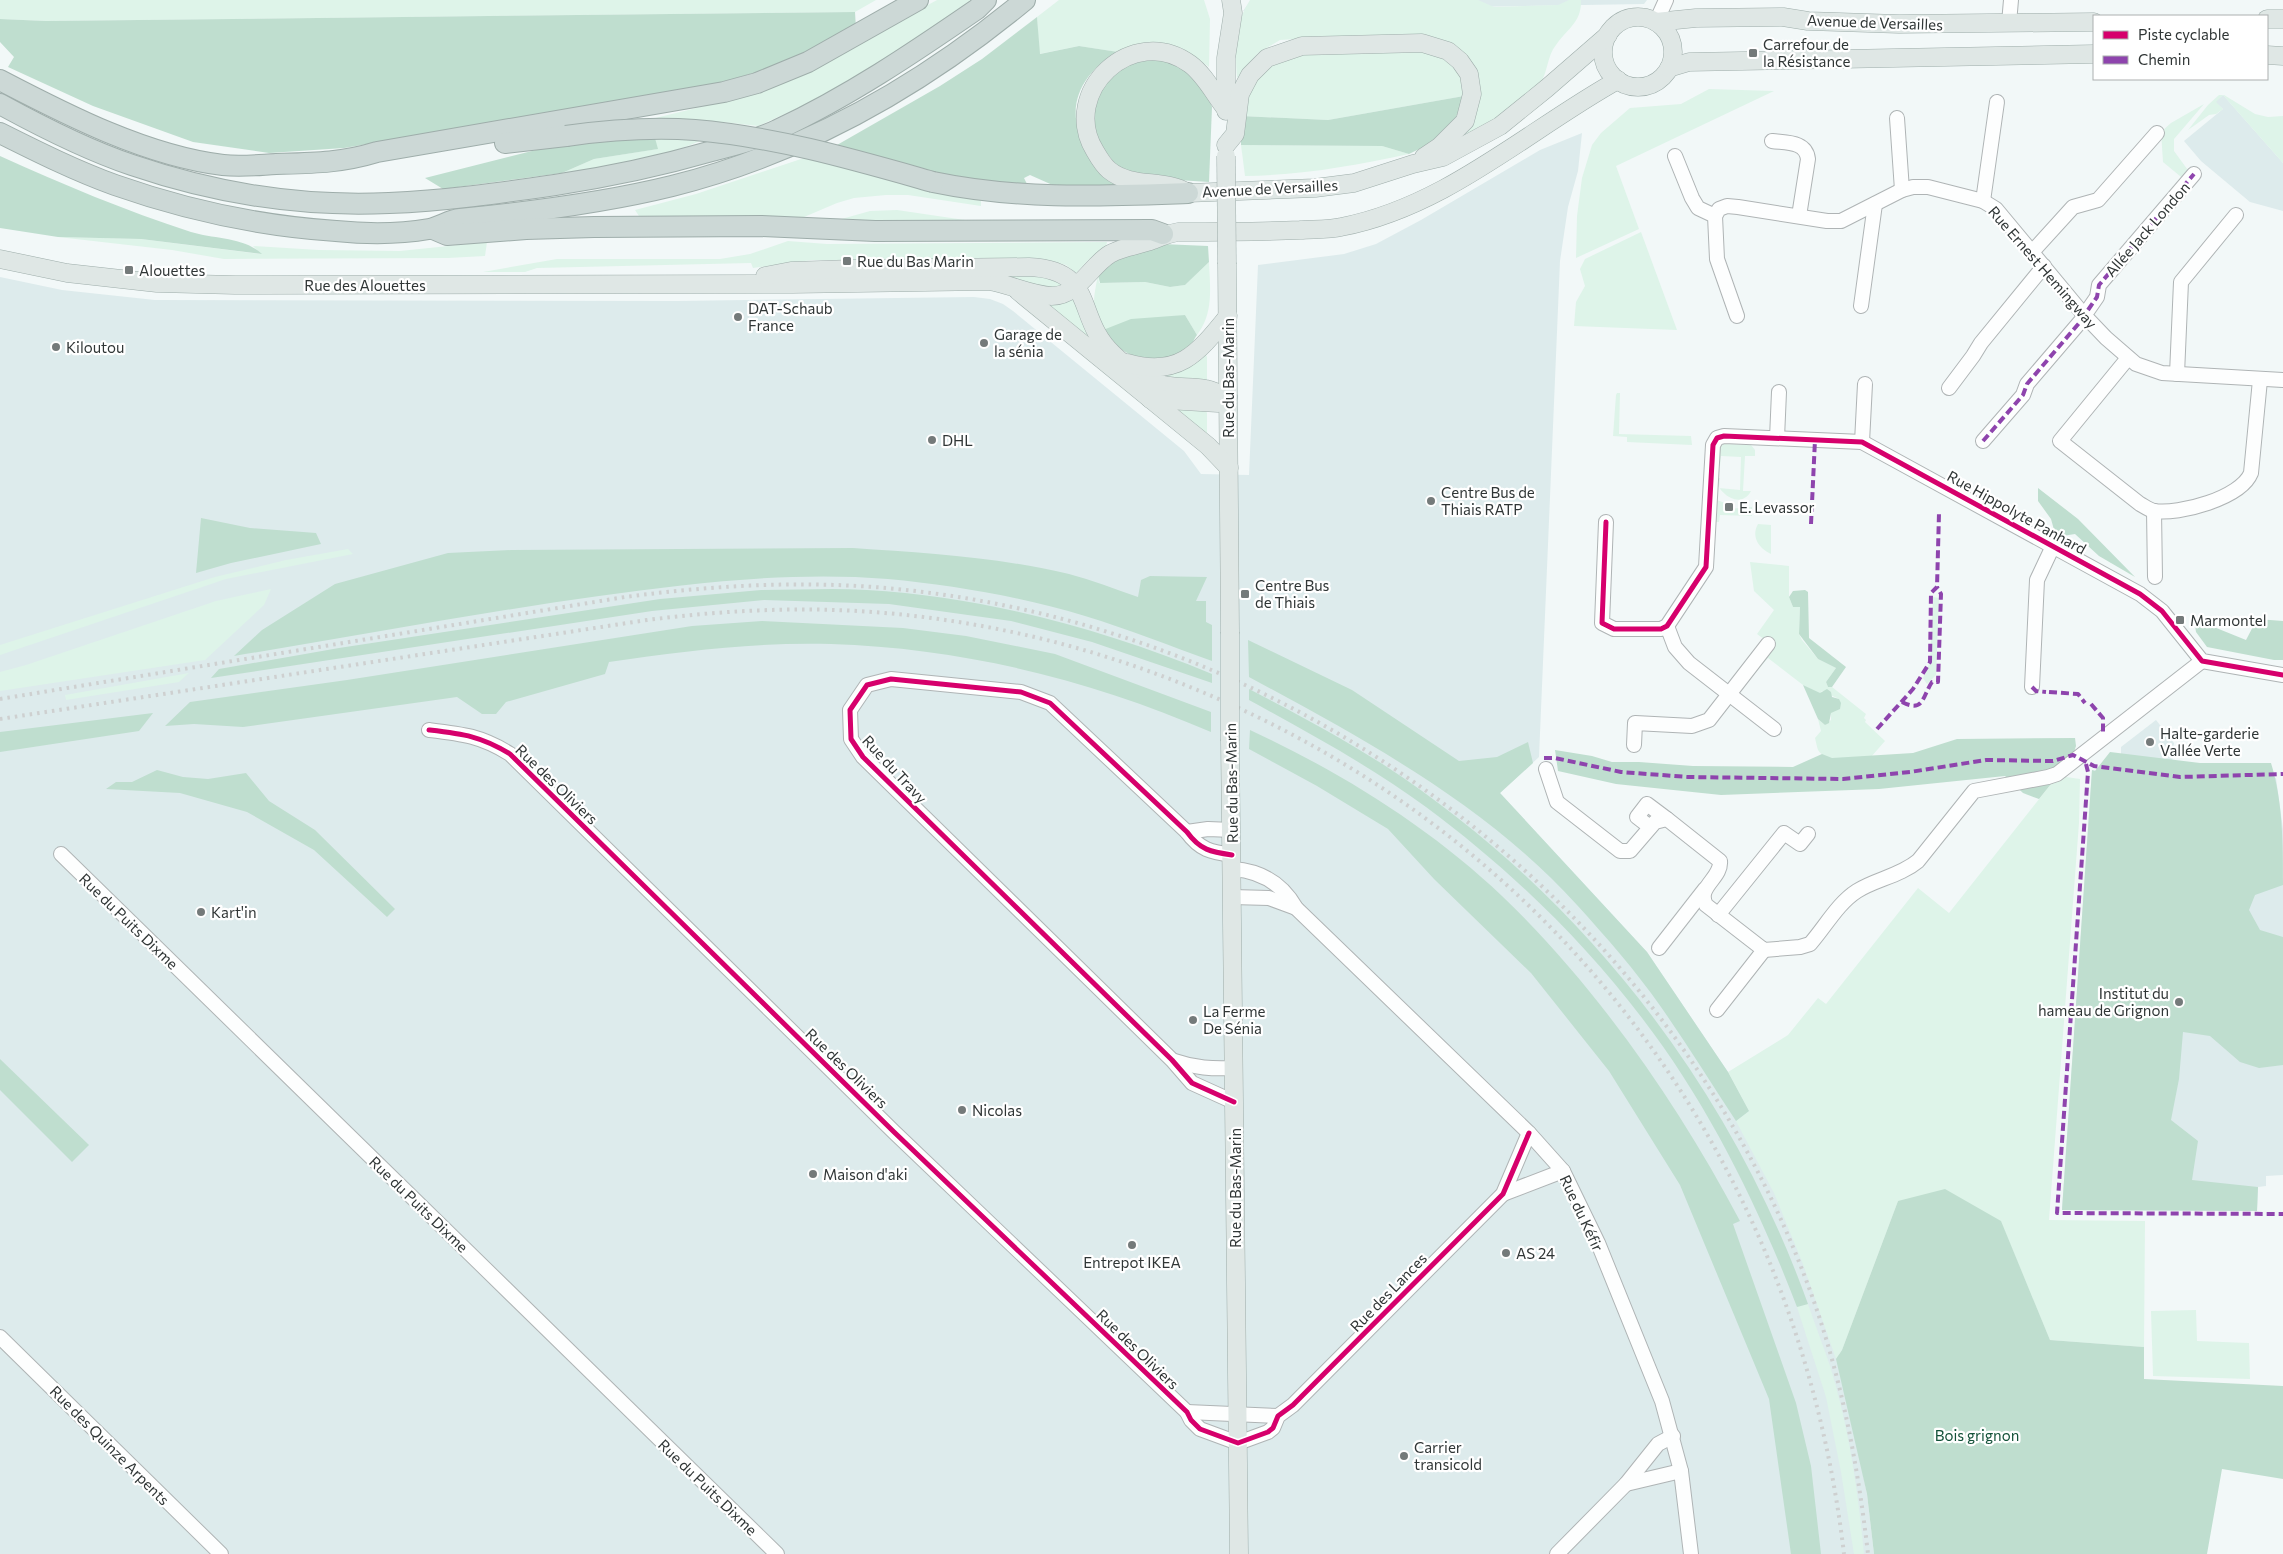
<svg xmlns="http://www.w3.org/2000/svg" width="2283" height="1554" font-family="Commissioner,sans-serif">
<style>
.built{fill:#ddebec}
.green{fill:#def4e9}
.forest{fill:#bfdecf}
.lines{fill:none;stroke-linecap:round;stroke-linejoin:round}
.minor-casing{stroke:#afb4b5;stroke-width:16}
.major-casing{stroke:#9eadaa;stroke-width:19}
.highway-casing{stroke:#9eadaa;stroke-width:22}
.minor{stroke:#fdfefe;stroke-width:14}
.major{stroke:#dfe7e5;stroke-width:18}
.highway{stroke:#ccd8d6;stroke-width:20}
.rail{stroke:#ced0d0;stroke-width:4;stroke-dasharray:2.5 5;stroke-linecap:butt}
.major-bridge-casing{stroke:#9eadaa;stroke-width:19;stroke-linecap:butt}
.highway-bridge-casing{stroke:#9eadaa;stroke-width:22;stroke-linecap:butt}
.major-bridge{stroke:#dfe7e5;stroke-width:18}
.highway-bridge{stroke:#ccd8d6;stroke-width:20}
.quiet{stroke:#8e44ad;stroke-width:4;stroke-dasharray:8 4;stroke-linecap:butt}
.cycleway-casing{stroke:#fff;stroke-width:8}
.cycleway{stroke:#d6006c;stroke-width:5}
.poi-dot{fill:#747a7a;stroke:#fff;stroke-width:2}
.labels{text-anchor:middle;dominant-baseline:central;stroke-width:4.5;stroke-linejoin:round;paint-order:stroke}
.street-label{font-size:15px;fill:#303636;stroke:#fff}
.poi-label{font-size:15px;fill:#303636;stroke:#fff;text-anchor:start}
.park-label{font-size:15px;fill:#125138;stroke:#fff}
</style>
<rect width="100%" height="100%" fill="#f2f8f8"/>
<g class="built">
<path d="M1251,0H1647L1644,4L1243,11Z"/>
<path d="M2223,95L2283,163V211L2250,202L2201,161L2184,141L2223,109L2215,102Z"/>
<path d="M1582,133L1578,171L1568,207L1560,261L1539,757L1500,793L1647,952L1728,1072L1776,1160L1822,1272L1867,1494L1874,1554H0V277L62,290L155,300L677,301L974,297L990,299L1003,304L1013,311L1184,451L1201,474L1249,475L1258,265L1344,254L1376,244L1421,220L1540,150Z"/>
<path d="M2156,720L2174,743L2172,765L2121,761V747Z"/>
<path d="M2092,770L2179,781L2276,778L2283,829V1175L2266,1176V1186L2258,1187L2257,1211L2062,1210Z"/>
</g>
<g class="green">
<path d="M0,0H876L855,12L46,21L0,19Z"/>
<path d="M937,0H971L911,45L811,102L758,126L723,122L643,121L717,103L880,31Z"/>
<path d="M1059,0H1204L1210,19L1209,67L1191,54L1166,46H1134L1118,52L1079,46L1039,54L1037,17Z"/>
<path d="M1250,0H1478L1494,7L1558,5L1569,0H1581C1582,22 1567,29 1556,45C1547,56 1548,72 1540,84C1525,105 1491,122 1469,136L1459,137L1479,86L1420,36H1343L1280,40L1258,53L1237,78C1235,51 1234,24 1250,0Z"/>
<path d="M1429,51C1456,62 1461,67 1464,96L1328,120L1241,116C1247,100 1251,80 1266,69C1299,43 1387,52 1429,51Z"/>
<path d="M1709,89L1774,91L1616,166L1639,229L1576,258L1577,216L1582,178L1592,145L1601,133L1630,108L1681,104Z"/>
<path d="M2219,95H2224L2255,114L2268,117L2283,116V163L2223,95L2216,102L2223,109L2216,114L2209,115L2188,130L2208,105Z"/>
<path d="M2204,104L2174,139V151L2190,173L2186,181L2163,162L2161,132L2171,123Z"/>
<path d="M655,138L700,141C655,160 609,166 562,173L594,159L657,149Z"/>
<path d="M1241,145L1382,146L1409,154C1352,166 1303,175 1245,176Z"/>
<path d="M804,158L981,199V206L908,195H886L854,198L837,203L797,220L643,222L635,210L696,194Z"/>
<path d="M897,210L985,223L831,222L870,211Z"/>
<path d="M1641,232L1677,330L1574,326L1576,302L1585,286L1580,269L1585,259Z"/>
<path d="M58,237L141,239L261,254L253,246L319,250L400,251L487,242L485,256L448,258L224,259L172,250Z"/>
<path d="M788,241L827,244L1107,242L1106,247L1088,260L1076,273L1066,265L1052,261L812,260L753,268L751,263L537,268L525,272H483L557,259H720L750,254Z"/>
<path d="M1209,262C1210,288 1214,313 1197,335L1185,315L1103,330C1091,306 1093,301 1098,275L1099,283L1145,282L1170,287L1185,285Z"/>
<path d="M1002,274H1043L1061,283L1058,288L1034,286Z"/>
<path d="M1073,299L1075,300L1095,345L1045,302Z"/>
<path d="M1205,353L1207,357V382L1165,378L1163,375Z"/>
<path d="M1617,393H1620L1619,434L1691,436L1692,445L1627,442V437L1613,436L1616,395Z"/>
<path d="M1171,407L1205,409L1207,413V435Z"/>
<path d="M1725,442V444L1751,445L1755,450V456H1745L1743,491H1751C1741,510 1718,494 1715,478H1720L1719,488L1740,490L1741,457L1721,456L1720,466H1716L1717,451Z"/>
<path d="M1717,500L1725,503L1724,506L1728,509L1752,507V516L1720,515L1719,522H1713Z"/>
<path d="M1758,524L1771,525V554C1758,548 1751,536 1758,524Z"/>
<path d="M348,549L353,554L226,579L0,655V645L215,577L286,560Z"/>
<path d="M1750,562L1789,566V597L1793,607H1800L1799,634L1802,640L1818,659L1836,668L1826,682L1828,687H1832L1866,714L1864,718L1866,720L1865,722L1885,741L1871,757C1858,758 1826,764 1818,750C1817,747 1816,742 1815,738L1821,731L1818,719L1825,725L1831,720V713L1839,699L1822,691L1820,694L1803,685L1768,658L1755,673L1753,672L1773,646L1757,634L1774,610L1754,591Z"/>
<path d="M271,589L264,605L205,660L0,691V672L26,665L216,601Z"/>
<path d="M1933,597L1939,598L1936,675L1927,684L1923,678L1930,662Z"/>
<path d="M189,673L179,682L66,700L65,695Z"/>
<path d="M2066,777L2080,779L2079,823L2049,1220L2145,1221L2144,1347L2050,1340L2001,1222L1898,1201L1842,1350L1836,1359L1803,1264L1774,1193L1736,1121L1749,1111L1728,1072L1788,1035L1818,998L1826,1004L1918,888L1949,913L2051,784Z"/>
<path d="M1808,1304C1815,1325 1823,1345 1830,1366C1849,1427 1858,1491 1864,1554H1854L1841,1472L1826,1397L1797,1307Z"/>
<path d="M2196,1310L2197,1341L2249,1343L2250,1379L2153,1376L2151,1311Z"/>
</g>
<g class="forest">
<path d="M855,12L856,29L807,57L713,85L344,148L269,153L193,142L93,106L8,67L14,57L0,42V19L46,21Z"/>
<path d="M1037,17L1040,54L1079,46L1118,52C1089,68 1067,97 1079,132C1084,145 1106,170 1115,183L1114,188L1057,187L1030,175L1024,178L1027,184L959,179L899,164L837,145L940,86L982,59Z"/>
<path d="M1166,59L1202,82L1212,107L1209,182L1162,179L1135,174L1116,165L1094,136L1092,116L1100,86L1127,61Z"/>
<path d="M1464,96C1452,133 1444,138 1409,154L1382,146L1241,145V116L1328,120Z"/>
<path d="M655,138L658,149L594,159L562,173L443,189L425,178L536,150L594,140Z"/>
<path d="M0,156C62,184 126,211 191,232C214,239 244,237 262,254L141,239L58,237L0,228Z"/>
<path d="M1162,244L1208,246L1209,262L1185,285L1170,287L1145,282L1100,283L1098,275L1109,262Z"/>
<path d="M1185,315L1197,335C1194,339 1192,345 1189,348C1177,362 1143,363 1129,354C1118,348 1111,340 1103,330L1131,319Z"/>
<path d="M2038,488L2078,519L2135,577L2099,556L2075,534L2056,537L2051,519L2038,501Z"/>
<path d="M201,518L250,528L316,533L321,544L231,563L196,573Z"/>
<path d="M853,548C925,553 998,557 1069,574C1092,580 1115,589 1138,597L1141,580L1150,576L1207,577L1196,601H1206V622L1212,625V661C1170,646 1128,629 1085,616C1023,597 952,585 888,579C791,571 695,583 599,596C477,613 356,636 234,656L262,630L335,584L448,553L511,550Z"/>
<path d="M761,590C796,590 832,588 867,590C986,597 1102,629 1212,674V683L1092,642L1011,621L889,604L764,600L652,611L211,678L219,669L339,648L660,599Z"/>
<path d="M1805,590L1808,592L1809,638L1846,667L1832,687H1828L1826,682L1836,668L1818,659L1799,634L1800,607H1793L1789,597L1793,591Z"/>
<path d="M2194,619L2246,640L2257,619L2283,621V660H2274L2207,647L2196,632Z"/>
<path d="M762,621L903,628L966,636L1055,654L1211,712V732C1091,680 962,648 831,644C757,642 683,651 609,662L605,674L506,702L496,714H482L457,697L243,727L194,724L165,726L190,702L347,680L692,626Z"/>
<path d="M1248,640L1352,690L1459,761L1497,757L1528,742L1533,763L1500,793L1647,952L1728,1072L1749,1111L1736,1121C1711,1083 1687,1044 1661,1007C1636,971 1606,937 1577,905C1488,806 1364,739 1249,677Z"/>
<path d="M1803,685L1820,693L1827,689L1831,692L1832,697L1839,699L1841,703L1840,709L1831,713L1829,723L1825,725L1818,719Z"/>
<path d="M1249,689C1295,713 1340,737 1384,765C1580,893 1729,1084 1808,1304L1797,1307C1758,1206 1709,1105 1642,1018C1581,938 1507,867 1426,807C1370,766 1309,733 1249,700Z"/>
<path d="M153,713L139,731L0,752V732Z"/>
<path d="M1250,730C1339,771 1431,828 1502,896C1596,986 1679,1105 1740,1221L1733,1224L1796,1403L1811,1466L1821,1554H1791L1769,1399L1680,1185L1609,1071L1531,973L1434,879L1388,829L1317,786L1249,749Z"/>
<path d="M2075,738L2076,746L2066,777L2051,784L2039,799L2023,793L2005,776L1879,789L1721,795L1616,784L1558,771L1555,750L1592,756L1612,762H1639L1693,766L1793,767L1822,754L1832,758L1913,753L1957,739Z"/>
<path d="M2110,752L2200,763H2271C2283,802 2283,844 2283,885L2255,895L2249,910L2260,930L2283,937V1065L2259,1068L2240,1062L2210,1036L2183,1032L2179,1079L2171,1120L2198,1141L2192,1180L2258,1187L2257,1211L2062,1210L2092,770L2095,771Z"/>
<path d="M157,770L183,777L208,779L246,773L269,801L315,830L395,909L387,917L314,850L247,812L180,793L106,789L116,782H132Z"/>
<path d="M0,1059L89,1145L72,1162L0,1090Z"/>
<path d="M1945,1189L2001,1221L2050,1340L2144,1347V1379L2283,1386V1479L2222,1469L2207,1554H1874L1867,1494L1836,1359L1842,1350L1898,1201Z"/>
</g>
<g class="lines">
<g class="minor-casing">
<g id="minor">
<path d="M1656,22L1666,0"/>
<path d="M2009,23L2011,0"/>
<path d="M1897,118L1902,190"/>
<path d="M1772,141C1786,143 1806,141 1808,159L1799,216"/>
<path d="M1675,156L1692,198L1698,208L1715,216L1717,259L1737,316"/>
<path d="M1983,201L1997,102"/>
<path d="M1715,216L1719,209L1727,206L1738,207L1827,221H1841L1902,190L1913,187H1928L1983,201L1996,209L2084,315L2106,338L2136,364L2162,373L2283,380"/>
<path d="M2033,251L2073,207L2098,200L2157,133"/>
<path d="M1861,306L1875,204"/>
<path d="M2088,310L2097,297L2099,285L2194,174"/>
<path d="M2128,358L2060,441L2140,504C2144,506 2149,510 2154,511C2179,515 2241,498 2251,473L2260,380"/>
<path d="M2177,374L2181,282L2236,215"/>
<path d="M1949,388L1973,356L1981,343L2044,266"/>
<path d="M1777,438L1779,392"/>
<path d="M1983,441L2023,395L2027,384L2080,322"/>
<path d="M1862,442L1865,384"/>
<path d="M2154,511L2155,577"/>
<path d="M1606,522L1602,623L1614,629H1661L1667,626L1706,567L1713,445L1717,438L1724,436L1862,442L2140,594L2162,611L2202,661L2283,675"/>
<path d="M1667,626L1675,647L1689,663L1774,729"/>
<path d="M2032,687L2037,580L2053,546"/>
<path d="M429,730C463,734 481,736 510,754L894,1132L1187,1412L1191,1420L1200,1429L1238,1443L1268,1432L1273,1428L1278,1416L1293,1405L1503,1194L1529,1133"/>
<path d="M1634,745L1635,723L1692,726L1709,720L1768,644"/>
<path d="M1546,769L1557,802L1620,851H1630L1655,822L1667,819L1720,861C1722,878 1696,887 1706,905L1764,950L1800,947L1810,944C1825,927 1838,903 1857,891C1876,879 1900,876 1918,861L1974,791L2048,777L2057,774L2202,661"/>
<path d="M1650,827L1637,817L1647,804L1667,819"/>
<path d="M1187,832L1208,829L1232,830"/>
<path d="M61,854L777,1554"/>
<path d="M1232,855C1211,852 1200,850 1187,832L1050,703L1021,692L891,679L867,685L850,710L851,739L863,757L1172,1060L1192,1083L1234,1102"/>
<path d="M1233,869C1260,871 1282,883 1296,908L1529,1133L1563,1171L1598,1243L1662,1401L1681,1471L1691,1554"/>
<path d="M1232,897L1269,898L1296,908"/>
<path d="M1718,915L1784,833L1800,844L1808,834"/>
<path d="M1659,948L1705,889"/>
<path d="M1717,1010L1764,950"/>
<path d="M1175,1061C1195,1068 1212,1069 1234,1068"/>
<path d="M1503,1194L1563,1171"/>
<path d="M0,1337L221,1554"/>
<path d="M1187,1412L1278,1416"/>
<path d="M1626,1484L1681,1471"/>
<path d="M1557,1554L1626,1484L1658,1444L1673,1436"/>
</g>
</g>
<g class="major-casing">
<g id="major">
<circle cx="1638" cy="52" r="35"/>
<path d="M2267,19H2283"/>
<path d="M1656,22L1696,18L1783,17L1808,21L1899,24L2094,22"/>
<path d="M2267,55L2283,56"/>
<path d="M1669,68L1689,62L2094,54"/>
<path d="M1226,109C1214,94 1205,75 1190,64C1133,22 1059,92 1095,151C1099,158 1103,165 1109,170C1132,189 1164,178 1188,193L1315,188L1354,183L1413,164L1443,157L1500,126L1547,88L1608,35"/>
<path d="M1226,111V58L1233,13L1231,0"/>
<path d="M1226,145L1235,134L1240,94L1250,75L1267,58L1302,46L1422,43L1448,51L1460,61L1469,74L1472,94L1465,121L1439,147L1424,157"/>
<path d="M0,259L67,273L157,283L235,285L792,284L989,281C1010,284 1030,295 1052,296C1078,296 1090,266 1110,254C1124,246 1138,246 1153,240C1164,236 1166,234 1178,232C1219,232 1259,232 1300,230C1313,229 1328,230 1341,227C1446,207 1528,130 1618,80"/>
<path d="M1227,264L1230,632"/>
<path d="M765,276L791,271L852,269L1029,267C1098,270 1074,318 1113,354C1124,365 1138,376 1153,382C1170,389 1189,386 1206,389C1214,391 1221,394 1228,397"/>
<path d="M1018,291L1208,446L1229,468"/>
<path d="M1127,363C1179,378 1198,353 1228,316"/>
<path d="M1150,399L1218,403L1228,397"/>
<path d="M1230,741L1239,1554"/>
</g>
</g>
<g class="highway-casing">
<g id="highway">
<path d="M0,80C67,115 147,156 223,165C241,167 258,165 276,164C313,163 341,163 377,152L724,92L757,83L808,62L918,0"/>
<path d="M0,104C42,127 87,150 132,165C214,193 302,207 389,203C444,201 500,193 555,185C608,177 660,166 712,151C734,145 757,140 777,130C848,97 913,53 977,9L986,0"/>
<path d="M0,133C38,152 76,171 115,185C186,210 261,226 336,231C366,234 400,234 429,229C440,227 449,220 460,219C531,212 603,203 672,186C804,153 921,86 1025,0"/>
<path d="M505,143L566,136"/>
<path d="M933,182C1019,200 1102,196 1188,193"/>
<path d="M433,229L447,235L526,229L594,227L761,226L875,231L1152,230L1163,234"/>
</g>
</g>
<use href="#minor" class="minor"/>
<use href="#major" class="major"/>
<use href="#highway" class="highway"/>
<g class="rail">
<path d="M0,699L625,597C716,585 806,580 897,589C1306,630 1673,909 1812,1296C1842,1380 1858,1466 1868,1554"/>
<path d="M0,719L647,620C726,610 805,606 885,613C990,622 1092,647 1190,687C1558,836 1798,1161 1844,1554"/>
</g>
<g class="major-bridge-casing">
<g id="major-bridge">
<path d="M1226,156L1227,264"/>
<path d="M1230,741V632"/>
</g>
</g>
<g class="highway-bridge-casing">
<path id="highway-bridge" d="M566,136C609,130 652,127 695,130C777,137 855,160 933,182"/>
</g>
<use href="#major-bridge" class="major-bridge"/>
<use href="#highway-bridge" class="highway-bridge"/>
<g class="quiet">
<path d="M2088,310L2097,297L2099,285L2194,174"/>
<path d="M1983,441L2023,395L2027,384L2080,322"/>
<path d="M1811,524L1815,440"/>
<path d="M2032,687L2036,691L2046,692"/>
<path d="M2049,692L2078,694L2085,703"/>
<path d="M1902,702C1924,713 1922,697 1932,682H1938L1941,594L1937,587"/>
<path d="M2091,704L2103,718V732"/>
<path d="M1877,729L1913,689L1930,662L1931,593L1937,587L1939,513"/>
<path d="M1544,758H1555L1621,772L1688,777L1843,779L1910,772L1986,760L2053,761L2073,755L2094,766L2180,777L2283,774"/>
<path d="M2086,764L2088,772L2057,1213L2283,1214"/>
</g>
<g class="cycleway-casing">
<g id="cycleway">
<path d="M1606,522L1602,623L1614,629H1661L1667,626L1706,567L1713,445L1717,438L1724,436L1862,442L2140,594L2162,611L2202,661L2283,675"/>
<path d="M429,730C463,734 481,736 510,754L894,1132L1187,1412L1191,1420L1200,1429L1238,1443L1268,1432L1273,1428L1278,1416L1293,1405L1503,1194L1529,1133"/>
<path d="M1232,855C1211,852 1200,850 1187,832L1050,703L1021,692L891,679L867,685L850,710L851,739L863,757L1172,1060L1192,1083L1234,1102"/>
</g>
</g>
<use href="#cycleway" class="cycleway"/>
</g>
<g class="poi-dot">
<rect x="1748" y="48" width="10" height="10" rx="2.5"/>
<rect x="842" y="256" width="10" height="10" rx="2.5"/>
<rect x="124" y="265" width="10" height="10" rx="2.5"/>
<circle cx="738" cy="317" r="5"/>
<circle cx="984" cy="343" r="5"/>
<circle cx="56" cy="347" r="5"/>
<circle cx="932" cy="440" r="5"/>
<circle cx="1431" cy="501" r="5"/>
<rect x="1724" y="502" width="10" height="10" rx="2.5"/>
<rect x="1240" y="589" width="10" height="10" rx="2.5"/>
<rect x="2175" y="615" width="10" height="10" rx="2.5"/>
<circle cx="2150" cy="742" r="5"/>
<circle cx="201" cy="912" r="5"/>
<circle cx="2179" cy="1002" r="5"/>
<circle cx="1193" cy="1020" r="5"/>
<circle cx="962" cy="1110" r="5"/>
<circle cx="813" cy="1174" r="5"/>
<circle cx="1132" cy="1245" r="5"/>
<circle cx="1506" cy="1253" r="5"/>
<circle cx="1404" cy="1456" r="5"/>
</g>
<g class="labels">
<g class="street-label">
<text transform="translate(1875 22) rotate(2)">Avenue de Versailles</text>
<text transform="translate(1270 188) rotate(-3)">Avenue de Versailles</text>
<text transform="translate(2147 229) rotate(-49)">Allée Jack London</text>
<text transform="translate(2043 267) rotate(49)">Rue Ernest Hemingway</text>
<text x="365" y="285">Rue des Alouettes</text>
<text transform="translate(1228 378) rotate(-90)">Rue du Bas-Marin</text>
<text transform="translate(2017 512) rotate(29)">Rue Hippolyte Panhard</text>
<text transform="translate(895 769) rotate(47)">Rue du Travy</text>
<text transform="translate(1231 783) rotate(-91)">Rue du Bas-Marin</text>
<text transform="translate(557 784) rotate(44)">Rue des Oliviers</text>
<text transform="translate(129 921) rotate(44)">Rue du Puits Dixme</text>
<text transform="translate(847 1068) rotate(44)">Rue des Oliviers</text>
<text transform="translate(1235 1188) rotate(-90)">Rue du Bas-Marin</text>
<text transform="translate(419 1204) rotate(44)">Rue du Puits Dixme</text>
<text transform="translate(1582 1213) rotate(65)">Rue du Kéfir</text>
<text transform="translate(1388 1292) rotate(-46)">Rue des Lances</text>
<text transform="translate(1138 1349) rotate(44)">Rue des Oliviers</text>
<text transform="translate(110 1445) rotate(45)">Rue des Quinze Arpents</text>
<text transform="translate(708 1487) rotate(44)">Rue du Puits Dixme</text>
</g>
<g class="poi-label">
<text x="1763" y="44">Carrefour de<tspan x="1763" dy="17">la Résistance</tspan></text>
<text x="857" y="261">Rue du Bas Marin</text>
<text x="139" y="270">Alouettes</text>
<text x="748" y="308">DAT-Schaub<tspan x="748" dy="17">France</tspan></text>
<text x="994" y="334">Garage de<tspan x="994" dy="17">la sénia</tspan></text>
<text x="66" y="347">Kiloutou</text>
<text x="942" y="440">DHL</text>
<text x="1441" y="492">Centre Bus de<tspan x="1441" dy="17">Thiais RATP</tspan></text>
<text x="1739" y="507">E. Levassor</text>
<text x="1255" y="585">Centre Bus<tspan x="1255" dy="17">de Thiais</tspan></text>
<text x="2190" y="620">Marmontel</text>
<text x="2160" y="733">Halte-garderie<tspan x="2160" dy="17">Vallée Verte</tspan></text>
<text x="211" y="912">Kart'in</text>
<text x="2169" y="993" text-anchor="end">Institut du<tspan x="2169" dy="17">hameau de Grignon</tspan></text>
<text x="1203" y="1011">La Ferme<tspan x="1203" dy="17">De Sénia</tspan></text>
<text x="972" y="1110">Nicolas</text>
<text x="823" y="1174">Maison d'aki</text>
<text x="1516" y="1253">AS 24</text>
<text x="1132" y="1262" text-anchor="middle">Entrepot IKEA</text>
<text x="1414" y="1447">Carrier<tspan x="1414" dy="17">transicold</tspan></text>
</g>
<g class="park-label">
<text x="1977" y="1435">Bois grignon</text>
</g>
</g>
<rect x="2093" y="15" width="175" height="65" fill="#ffffff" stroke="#acafaf"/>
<rect x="2103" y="31" width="25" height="8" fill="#d6006c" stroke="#acafaf"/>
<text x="2138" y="40" font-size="15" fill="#303636">Piste cyclable</text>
<rect x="2103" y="56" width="25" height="8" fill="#8e44ad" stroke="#acafaf"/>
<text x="2138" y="65" font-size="15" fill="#303636">Chemin</text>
</svg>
